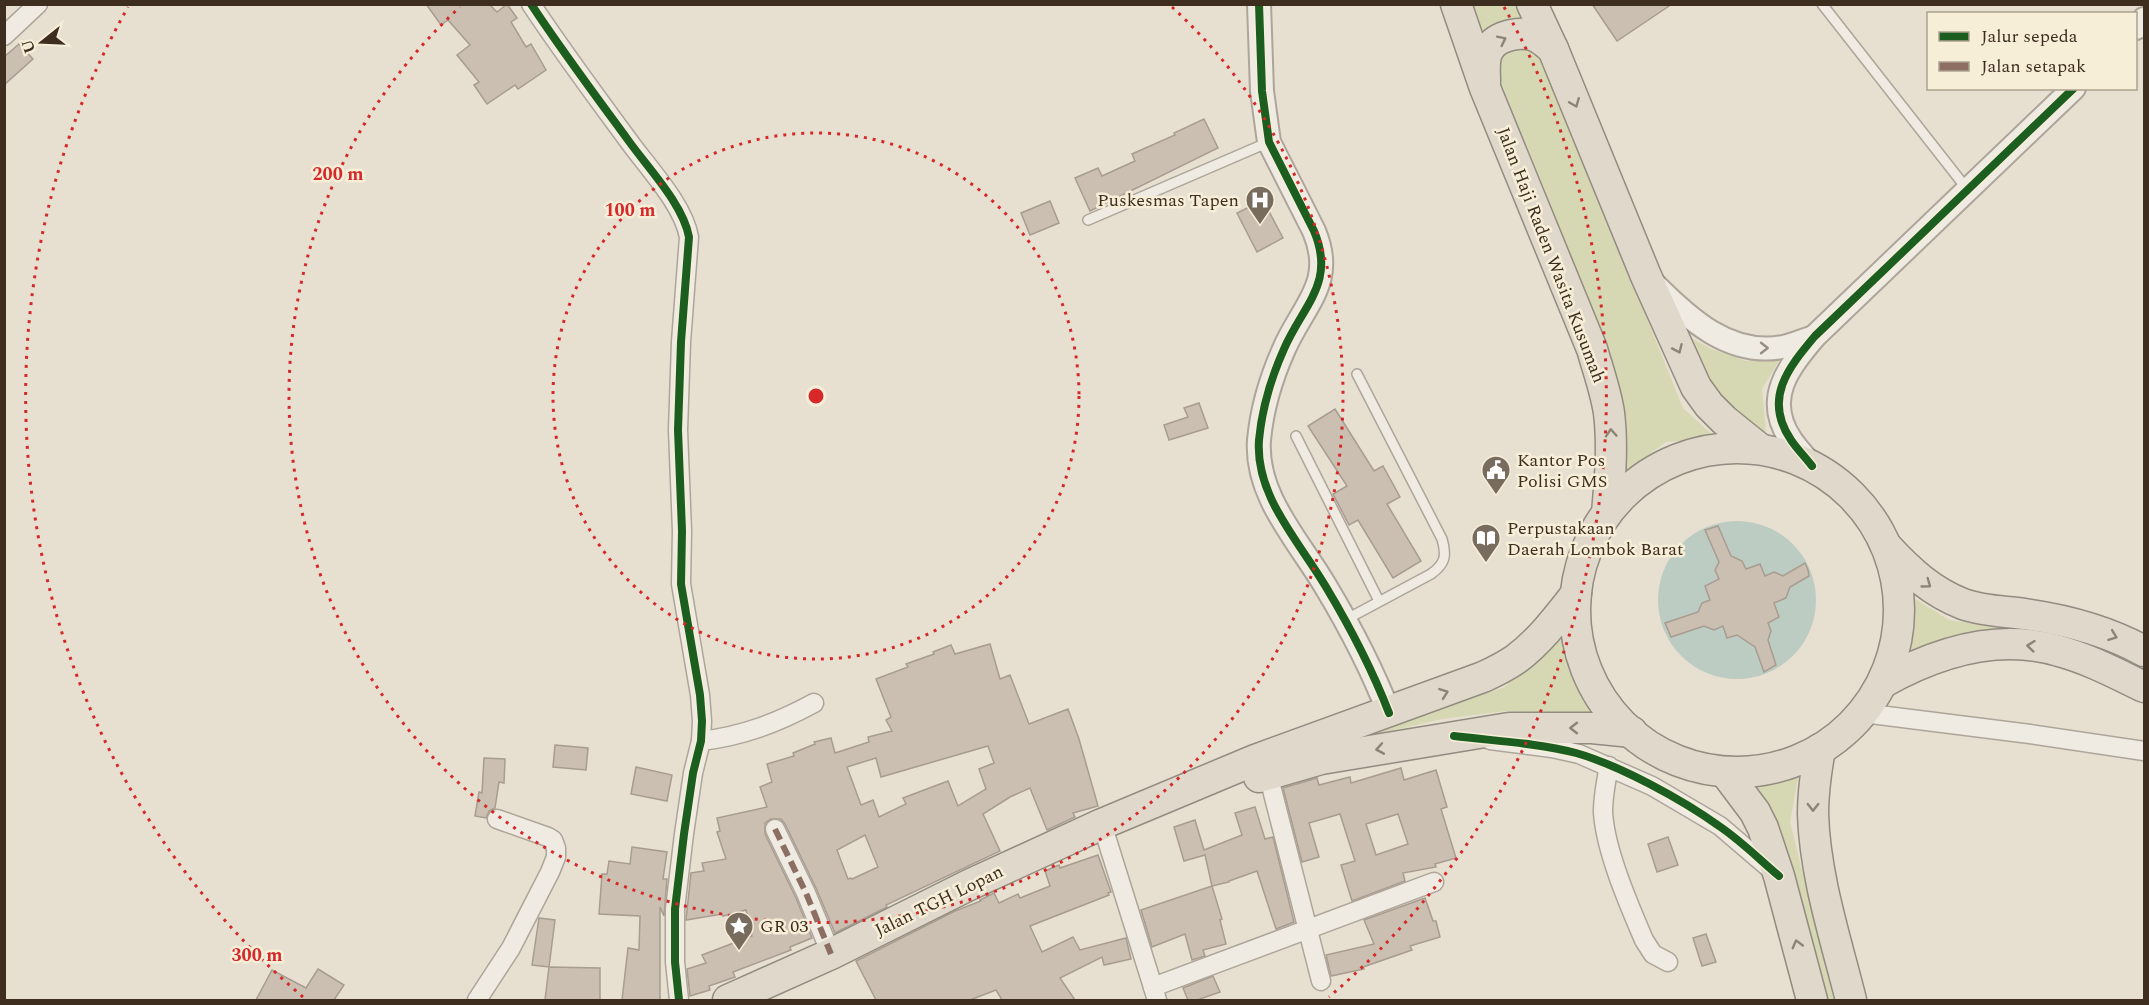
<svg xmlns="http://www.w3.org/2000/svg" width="2149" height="1005" font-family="Spectral,serif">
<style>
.green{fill:#d6d7b3}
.water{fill:#bcccc2}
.building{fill:#cbbfb2;stroke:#a89c90;stroke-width:1.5;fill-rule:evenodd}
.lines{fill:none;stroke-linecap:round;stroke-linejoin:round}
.service-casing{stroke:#ada599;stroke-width:12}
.minor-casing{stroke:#ada599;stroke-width:21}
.tertiary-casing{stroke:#ada599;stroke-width:26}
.trunk-casing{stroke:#928b80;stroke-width:33}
.service{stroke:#efebe3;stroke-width:9}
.minor{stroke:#efebe3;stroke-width:18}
.tertiary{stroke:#efebe3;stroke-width:22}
.trunk{stroke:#e0d9cb;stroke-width:30}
.quiet{stroke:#8d6e63;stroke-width:6;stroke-dasharray:12 6;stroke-linecap:butt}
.cycleway-casing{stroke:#f7eed8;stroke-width:11}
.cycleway{stroke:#1b5e20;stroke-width:8}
.oneway{stroke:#8e8476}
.oneway2{stroke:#968c82}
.ring{fill:none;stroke:#d62828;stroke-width:3;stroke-dasharray:3 6}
.labels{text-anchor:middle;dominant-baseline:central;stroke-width:5;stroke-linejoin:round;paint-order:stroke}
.poi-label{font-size:18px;fill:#3d2e20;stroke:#f7eed8;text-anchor:start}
.street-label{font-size:18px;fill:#3d2e20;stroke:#f7eed8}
.centre{fill:#d62828;stroke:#f7eed8;stroke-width:3}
.ring-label{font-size:18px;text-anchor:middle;font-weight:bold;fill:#d62828;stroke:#f7eed8;stroke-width:5;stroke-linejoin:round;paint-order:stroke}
</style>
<rect width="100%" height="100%" fill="#e7e0d1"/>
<g class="green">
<path d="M1465,5H1527L1536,20C1505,17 1497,24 1478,47Z"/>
<path d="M1496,47H1537L1683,408L1717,439L1666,442L1626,471L1625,421L1608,365L1488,66Z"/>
<path d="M1678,330L1711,349L1746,361L1782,356L1762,389L1766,432L1745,425L1714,410Z"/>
<path d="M1909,595L1949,620L2085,642L2144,669V685L2068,648L1949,636L1904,657Z"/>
<path d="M1563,619L1567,661L1583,696L1600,716L1506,711L1442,719L1331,745L1328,738L1442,708L1505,687Z"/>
<path d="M1799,773L1790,822L1834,1000H1819L1745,782L1774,781Z"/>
</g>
<circle class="water" cx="1737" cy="600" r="79"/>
<g class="building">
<path d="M426,4H489L497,12L507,4L517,18L511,22L526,47L531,44L546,70L518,89L515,85L487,104L474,85L479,82L457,55L470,45L448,20L441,25Z"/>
<path d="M1592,4H1672L1617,41Z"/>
<path d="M19,44L33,59L4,85V57Z"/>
<path d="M1204,119L1218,148L1090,211L1075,178L1098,168L1102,176L1135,161L1132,154L1175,135L1174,133Z"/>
<path d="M1263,200L1283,238L1257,252L1237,213Z"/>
<path d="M1050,201L1059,223L1030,235L1021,213Z"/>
<path d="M1199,403L1208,428L1169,440L1164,425L1188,417L1184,408Z"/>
<path d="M1335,409L1374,471L1383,466L1400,497L1387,504L1421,561L1393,578L1358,520L1349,525L1333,494L1347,486L1308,426Z"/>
<path d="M1718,526L1731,556L1742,561L1746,569L1760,564L1765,576L1774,572L1783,576L1805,563L1808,570L1809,576L1790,587L1786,598L1774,603L1779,617L1768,623L1771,631L1768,640L1776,665L1764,672L1755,647L1737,635L1727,638L1723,626L1714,630L1704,626L1671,637L1665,623L1698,612L1702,603L1710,600L1705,586L1719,579L1715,570L1719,562L1705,530Z"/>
<path d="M990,644L1000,679L1010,675L1029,724L1068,709L1079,739L1098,806L1073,813L1075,817L1047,830L1030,788L1010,797L983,814L1000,851L886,905L887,907L835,933L816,888L785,824L781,819H771L765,823V834L796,898L812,938L790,947L791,950L733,972L735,977L709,986L710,990L690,996L687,969L706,963L702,955L752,936L746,910L723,916L722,914L686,920L691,873L704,871L702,863L726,859L717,832L720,831L717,818L767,807L760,787L772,782L767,764L794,756L793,753L815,744L814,742L831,738L835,753L869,742L868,737L892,731L886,720L891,717L876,679L908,667L906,664L934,654L933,652L951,645L955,654ZM988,746L994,763L979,769L986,789L958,806L948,781L903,798L906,804L879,817L873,800L861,805L847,767L876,758L881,777ZM865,835L878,867L852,879L851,878L848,879L837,850Z"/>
<path d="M555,745L588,748L586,770L553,767Z"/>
<path d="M484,758L505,759L504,783L499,782L495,808L489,811L486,818L475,816L479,792L482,793Z"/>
<path d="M636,767L672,775L667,801L631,794Z"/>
<path d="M1401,768L1404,780L1436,770L1447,807L1441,809L1456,858L1435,864L1436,867L1403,873L1405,881L1352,901L1341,865L1355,861L1340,814L1309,823L1319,857L1302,862L1283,788L1317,778L1319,785L1350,777L1351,783ZM1398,814L1408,844L1376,855L1366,824Z"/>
<path d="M1255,807L1265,839L1273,837L1294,922L1276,929L1257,871L1229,881V882L1212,886L1222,919L1220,920L1226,944L1203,950L1205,956L1192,960L1185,934L1152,947L1141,910L1212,886L1205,855L1184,861L1174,827L1195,820L1204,850L1242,835L1235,813Z"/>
<path d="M1668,837L1678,865L1657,872L1648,844Z"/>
<path d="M632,847L667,852L663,879H667L664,916L660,907V1000H622L628,948L639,950L640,916L599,914L602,874H607L609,861L630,864Z"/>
<path d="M1098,855L1111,892L1108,893L1109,895L1030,926L1042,952L1073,937L1080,950L1126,938L1131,959L1104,965L1102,957L1060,978L1075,1000H1002L996,990L970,1000H876L856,961L955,911L981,901L980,900L994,893L999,903L1018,894L1020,898L1050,886L1045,871L1059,865L1060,868Z"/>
<path d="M1425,898L1433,921H1436L1440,937L1410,946L1412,950L1363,967L1364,969L1331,976L1326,955L1374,944L1364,920Z"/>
<path d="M539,918L555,920L549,967L532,965Z"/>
<path d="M1706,934L1716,962L1702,966L1693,938Z"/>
<path d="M549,967L600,968V1000H545Z"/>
<path d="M318,969L344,985L334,1000H256L272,970L306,988Z"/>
<path d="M1213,976L1220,992L1197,1000H1188L1183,988Z"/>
</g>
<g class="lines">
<g class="service-casing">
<g id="service">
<path d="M1822,4L1967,189"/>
<path d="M1088,220L1269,142"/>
<path d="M1296,436L1379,601"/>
<path d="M1345,620L1431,574C1445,564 1447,556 1442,539L1357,374"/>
</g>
</g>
<g class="minor-casing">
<g id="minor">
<path d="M531,4C562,51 595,95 628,140C648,168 683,204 689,237L681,342L678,430L682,531L681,584L700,695L702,721L701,741L693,773L684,834L675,909V962L679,1000"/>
<path d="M4,36L38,4"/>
<path d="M1863,713L2030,734L2144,751"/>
<path d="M1490,740L1552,748L1579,754L1652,786L1720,826L1775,873"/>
<path d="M701,741C743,736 777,723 814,703"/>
<path d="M1609,766C1606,781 1603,796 1603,812C1605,850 1629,905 1644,940L1653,954L1668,962"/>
<path d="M1268,774L1321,981"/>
<path d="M1102,824L1157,1000"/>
<path d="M775,829L806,893L831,954"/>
<path d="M1153,987L1434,882"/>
<path d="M477,1000L511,948L550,872L556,857V848L553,840L548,837L497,819"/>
</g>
</g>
<g class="tertiary-casing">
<g id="tertiary">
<path d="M1259,4L1262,91L1269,142L1314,231C1336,283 1303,305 1284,349C1271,378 1262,408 1259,440C1255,496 1299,541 1326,587C1350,627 1372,669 1389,713"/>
<path d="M2136,28L2144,19"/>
<path d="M1654,284C1688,318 1729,357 1783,347C1793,345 1804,340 1814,337"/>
<path d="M1812,466C1805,457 1797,449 1791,440C1763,399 1788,368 1815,336L2074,88"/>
</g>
</g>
<g class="trunk-casing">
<g id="trunk">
<path d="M1456,4L1485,88L1592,349C1598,370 1606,392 1609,413C1613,446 1610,479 1607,513"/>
<path d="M1532,4L1553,49L1646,276L1696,387L1709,405L1724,420L1760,449"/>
<path d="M1485,82C1485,71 1483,58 1489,49C1497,35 1523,30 1537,37C1543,40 1548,45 1553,49"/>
<circle cx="1737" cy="610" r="162"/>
<path d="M1887,547C1909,571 1932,592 1963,604C1985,612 2008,611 2031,615C2071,621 2109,632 2144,651"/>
<path d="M1882,683C1935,653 1998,633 2059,651C2089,659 2117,674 2144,687"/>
<path d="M1820,749C1816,771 1813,792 1813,814C1815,877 1836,940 1851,1000"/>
<path d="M1725,772L1755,812L1763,828L1779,876L1812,1000"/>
<path d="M1259,777L1321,759L1509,728H1592L1632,732"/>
<path d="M728,1000L831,954L969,885L1102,824L1255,760L1483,677C1494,672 1506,666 1516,659C1540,641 1558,617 1576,594"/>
</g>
</g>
<use href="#service" class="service"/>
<use href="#minor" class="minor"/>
<use href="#tertiary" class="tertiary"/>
<use href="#trunk" class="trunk"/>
<path class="quiet" d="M775,829L806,893L831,954"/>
<g class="cycleway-casing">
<g id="cycleway">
<path d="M531,4C562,51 595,95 628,140C648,168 683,204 689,237L681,342L678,430L682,531L681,584L700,695L702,721L701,741L693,773L684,834L675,909V962L679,1000"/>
<path d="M1259,4L1262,91L1269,142L1314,231C1336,283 1303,305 1284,349C1271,378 1262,408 1259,440C1255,496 1299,541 1326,587C1350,627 1372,669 1389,713"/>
<path d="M1812,466C1805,457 1797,449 1791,440C1763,399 1788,368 1815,336L2074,88"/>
<path d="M1454,736C1495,741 1537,743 1576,753C1619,765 1683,800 1719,826C1740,840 1759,859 1779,876"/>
</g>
</g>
<use href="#cycleway" class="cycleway"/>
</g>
<defs><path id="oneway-chevron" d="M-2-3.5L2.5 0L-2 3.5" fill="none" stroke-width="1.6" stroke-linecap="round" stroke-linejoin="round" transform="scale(1.5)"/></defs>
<g class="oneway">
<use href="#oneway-chevron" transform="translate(1502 40) rotate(-26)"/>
<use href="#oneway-chevron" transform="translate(1575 103) rotate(68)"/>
<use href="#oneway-chevron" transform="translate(1678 349) rotate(66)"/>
<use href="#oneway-chevron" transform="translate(1611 433) rotate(-94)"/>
<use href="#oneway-chevron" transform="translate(1927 584) rotate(36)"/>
<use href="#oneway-chevron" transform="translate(2113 636) rotate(21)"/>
<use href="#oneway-chevron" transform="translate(2031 646) rotate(-174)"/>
<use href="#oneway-chevron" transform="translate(1444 693) rotate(-20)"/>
<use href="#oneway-chevron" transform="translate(1574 728) rotate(-180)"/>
<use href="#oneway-chevron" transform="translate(1380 749) rotate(170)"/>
<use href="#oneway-chevron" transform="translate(1813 807) rotate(90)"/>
<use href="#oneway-chevron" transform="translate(1797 944) rotate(-105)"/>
</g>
<use class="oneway2" href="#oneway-chevron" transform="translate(1764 348)"/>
<g class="ring">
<circle cx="816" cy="396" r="263"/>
<path d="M1172 7A527 527 0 1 1 460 7"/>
<path d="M303 997A790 790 0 0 1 128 7M1504 7A790 790 0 0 1 1329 997"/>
</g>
<defs>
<g id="hospital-pin" transform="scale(1.5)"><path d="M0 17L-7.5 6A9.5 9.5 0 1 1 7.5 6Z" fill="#786c5e" stroke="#f7eed8"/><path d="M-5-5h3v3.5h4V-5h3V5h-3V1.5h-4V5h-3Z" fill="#fff"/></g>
<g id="civic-pin" transform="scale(1.5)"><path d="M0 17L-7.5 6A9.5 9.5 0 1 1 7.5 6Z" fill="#786c5e" stroke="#f7eed8"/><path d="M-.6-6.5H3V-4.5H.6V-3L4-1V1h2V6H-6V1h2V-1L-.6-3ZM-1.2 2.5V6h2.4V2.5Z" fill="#fff"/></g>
<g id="library-pin" transform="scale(1.5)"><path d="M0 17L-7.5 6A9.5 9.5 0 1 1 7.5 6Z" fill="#786c5e" stroke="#f7eed8"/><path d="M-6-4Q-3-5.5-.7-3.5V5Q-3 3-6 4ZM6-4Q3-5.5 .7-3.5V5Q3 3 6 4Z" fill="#fff"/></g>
<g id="sight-pin" transform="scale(1.5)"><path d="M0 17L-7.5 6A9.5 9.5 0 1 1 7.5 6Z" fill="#786c5e" stroke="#f7eed8"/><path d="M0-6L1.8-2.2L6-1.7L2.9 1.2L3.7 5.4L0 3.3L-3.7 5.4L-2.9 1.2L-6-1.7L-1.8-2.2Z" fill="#fff"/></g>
</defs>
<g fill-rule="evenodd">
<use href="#hospital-pin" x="1260" y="200"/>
<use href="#civic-pin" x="1496" y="470"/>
<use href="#library-pin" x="1486" y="538"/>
<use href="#sight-pin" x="739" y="926"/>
</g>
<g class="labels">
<g class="poi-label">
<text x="1239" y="200" text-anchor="end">Puskesmas Tapen</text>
<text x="1517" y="460">Kantor Pos<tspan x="1517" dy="21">Polisi GMS</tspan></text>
<text x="1507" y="528">Perpustakaan<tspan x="1507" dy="21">Daerah Lombok Barat</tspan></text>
<text x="760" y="926">GR 03</text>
</g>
<g class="street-label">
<text transform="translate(1551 255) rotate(69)">Jalan Haji Raden Wasita Kusumah</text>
<text transform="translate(939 901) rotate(-26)">Jalan TGH Lopan</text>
</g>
</g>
<circle cx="816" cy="396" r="9" class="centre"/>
<g class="ring-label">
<text x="338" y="180">200 m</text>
<text x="630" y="216">100 m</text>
<text x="257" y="961">300 m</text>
</g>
<rect width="2149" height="1005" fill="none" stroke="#3d2e20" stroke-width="12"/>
<rect x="1927" y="12" width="210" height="78" fill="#f7eed8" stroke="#ada18e" stroke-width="1.5"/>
<rect x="1939" y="32" width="30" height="9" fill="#1b5e20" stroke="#ada18e" stroke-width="1.5"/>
<text x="1981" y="42" font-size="18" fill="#3d2e20">Jalur sepeda</text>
<rect x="1939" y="62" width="30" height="9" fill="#8d6e63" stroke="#ada18e" stroke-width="1.5"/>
<text x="1981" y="72" font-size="18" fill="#3d2e20">Jalan setapak</text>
<g transform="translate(42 42) rotate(252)" stroke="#f7eed8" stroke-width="4.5" paint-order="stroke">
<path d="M0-4.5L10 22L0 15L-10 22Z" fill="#3d2e20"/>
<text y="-9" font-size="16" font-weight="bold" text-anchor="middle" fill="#3d2e20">U</text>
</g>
</svg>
